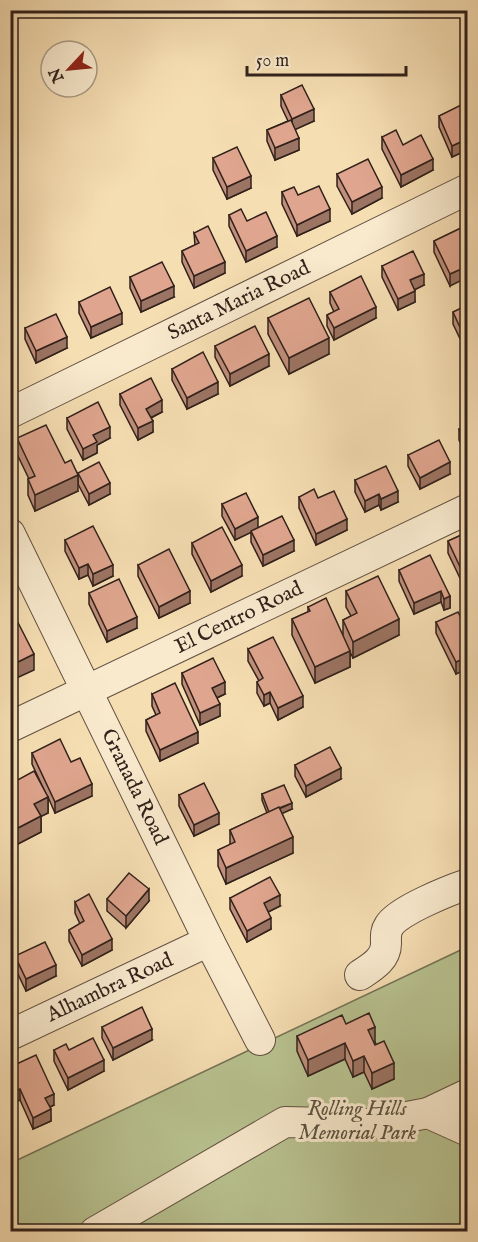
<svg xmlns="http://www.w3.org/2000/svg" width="478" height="1242" font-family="'IM FELL English',serif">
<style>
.green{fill:#b8c290;stroke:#747256;stroke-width:1.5}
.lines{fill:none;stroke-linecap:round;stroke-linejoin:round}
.minor-casing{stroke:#625041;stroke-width:32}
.minor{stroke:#f9eace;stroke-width:30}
.wall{fill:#c08e7a;stroke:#31211b;stroke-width:1.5}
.shaded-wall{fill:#9c7463;stroke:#31211b;stroke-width:1.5}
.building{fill:#dfa58e;stroke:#31211b;stroke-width:1.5}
.labels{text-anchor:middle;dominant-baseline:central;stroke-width:6;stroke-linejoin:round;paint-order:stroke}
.street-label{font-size:21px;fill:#31211b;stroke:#f9eace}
.park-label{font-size:21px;font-style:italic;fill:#5a513e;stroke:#f9eace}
</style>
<rect width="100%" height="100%" fill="#f6deb3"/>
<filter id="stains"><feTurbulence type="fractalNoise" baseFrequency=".00333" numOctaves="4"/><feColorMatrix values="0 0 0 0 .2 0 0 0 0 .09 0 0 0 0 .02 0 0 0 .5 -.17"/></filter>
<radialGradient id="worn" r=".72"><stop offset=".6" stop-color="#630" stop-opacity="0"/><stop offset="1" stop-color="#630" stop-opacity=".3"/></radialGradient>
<path class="green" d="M467,947V1231L11,1232V1163Z"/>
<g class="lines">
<g class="minor-casing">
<g id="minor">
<path d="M10,413L468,189"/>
<path d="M10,534L209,941L260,1040"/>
<path d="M10,727L468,509"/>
<path d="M360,975C372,967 386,959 386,944C386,937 385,932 389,926C397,911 450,890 468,884"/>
<path d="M10,1035L209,941"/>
<path d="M468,1094L428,1113L468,1131"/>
<path d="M95,1232L285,1122L370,1124L428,1113"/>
</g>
</g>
<use href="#minor" class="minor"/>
</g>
<g class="wall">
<path d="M461,10H468V23Z"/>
<path d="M281,95L314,121L295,129L299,150L275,160L267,141V130L288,121L281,106Z"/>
<path d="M468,103V152L467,150L452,157L439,127V116Z"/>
<path d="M382,137L433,170L401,187L382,149Z"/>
<path d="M213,158L251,188L227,199L213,170Z"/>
<path d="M337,174L382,198L352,214L337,186Z"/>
<path d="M282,192L298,195L330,221L297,236L282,204Z"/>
<path d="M229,215L247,221L277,247L246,262L229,226Z"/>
<path d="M465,226L450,286L434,252V241Z"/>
<path d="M194,233L225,273L194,288L182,262V251L195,245Z"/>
<path d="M382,266L424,285L414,290L415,302L398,310L382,277Z"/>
<path d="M130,277L174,297L141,312L130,288Z"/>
<path d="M330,292L376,318L334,340L327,326V315L334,312L330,303Z"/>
<path d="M79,302L122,324L91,338L79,313Z"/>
<path d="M468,305L464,347L453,324V312Z"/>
<path d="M268,318L329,354L289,374L268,334Z"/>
<path d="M25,328L67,348L36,363L25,339Z"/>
<path d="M215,346L269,366L230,386L215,357Z"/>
<path d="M172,369L218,394L187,409L172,380Z"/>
<path d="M120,394L162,412L151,418L153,432L138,440L120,405Z"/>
<path d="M67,418L110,438L97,445V453L83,460L67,429Z"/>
<path d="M468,425V458L459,440V429Z"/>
<path d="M17,438L78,491L35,511L28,495V479H29L17,454Z"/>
<path d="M408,455L450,474L420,489L408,466Z"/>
<path d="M78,473L110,494L89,505L78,484Z"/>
<path d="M355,480L398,502L381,510L379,505L365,512L355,492Z"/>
<path d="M299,497L318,498L347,530L316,545L299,508Z"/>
<path d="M222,504L258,528L294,551L263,566L251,542V532L235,540L222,516Z"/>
<path d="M468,532V595L448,553V541Z"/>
<path d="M65,540L113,576L93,586L88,575L79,579L65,551Z"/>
<path d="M192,543L242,576L211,592L192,554Z"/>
<path d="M138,565L190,603L159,618L138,576Z"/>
<path d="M399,570L450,596V608L444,610L441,602L414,614L399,581Z"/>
<path d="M346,591L399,635L353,658L350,652V667L315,683L292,635V619L308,612V607L343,634V620L351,616L346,607Z"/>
<path d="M89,593L137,628L107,642L89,604Z"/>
<path d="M436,622L468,632V668L456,674L436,633Z"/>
<path d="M248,649L303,707L278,720L270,703L264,706L257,693V682L259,681L248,661Z"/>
<path d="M182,673L225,694L217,698L220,716L200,725L182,684Z"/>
<path d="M152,694L198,743L160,761L146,731V720L156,715L152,706Z"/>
<path d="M32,753L71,762L92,796L55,813L48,797V813L41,816V832L16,845L10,835V770L16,781L45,792L32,764Z"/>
<path d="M295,765L341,779L306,797L295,776Z"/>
<path d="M262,794L292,809L282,813L293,853L226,884L218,866V850L230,845V830L267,813L262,800Z"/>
<path d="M179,795L219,824L194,836L179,806Z"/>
<path d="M230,898L280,906L268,912L271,929L247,942L230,909Z"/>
<path d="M107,899L149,901L126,928L107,911Z"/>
<path d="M75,902L112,950L82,966L69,941V930L80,924L75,913Z"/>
<path d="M15,956L56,976L26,991L15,968Z"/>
<path d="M346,1024L375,1042L394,1079L372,1089L364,1072L353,1077L345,1059L308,1076L297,1051V1036Z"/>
<path d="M102,1027L152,1040L113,1060L102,1038Z"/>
<path d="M54,1050H69L104,1071L68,1090L54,1061Z"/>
<path d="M10,1067L54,1105L50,1107L51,1121L33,1129L20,1100Z"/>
</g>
<g class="shaded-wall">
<path d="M314,109V121L292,131V119Z"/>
<path d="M299,138V150L275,160V148Z"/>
<path d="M467,139V150L452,157V146Z"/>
<path d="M433,159V170L401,187V175Z"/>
<path d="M251,176V188L227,199V187Z"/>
<path d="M382,187V198L352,214V202Z"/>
<path d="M330,209V221L297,236V225Z"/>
<path d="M277,236V247L246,262V251Z"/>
<path d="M225,262V273L194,288V276Z"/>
<path d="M468,266V277L450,286V274Z"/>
<path d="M424,274V285L410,292V280Z"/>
<path d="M174,286V297L141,312V301Z"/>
<path d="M415,291V302L398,310V299Z"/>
<path d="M376,307V318L334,340V328Z"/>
<path d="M122,313V324L91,338V327Z"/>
<path d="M468,334V345L464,347V336Z"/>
<path d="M67,337V348L36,363V351Z"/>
<path d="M329,338V354L289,374V358Z"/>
<path d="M269,354V366L230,386V374Z"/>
<path d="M16,362V373L10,376V365Z"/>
<path d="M218,382V394L187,409V398Z"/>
<path d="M162,400V412L146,420V409Z"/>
<path d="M153,421V432L138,440V428Z"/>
<path d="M110,427V438L97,445V453L83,460V449L93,435Z"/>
<path d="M450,462V474L420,489V478Z"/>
<path d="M78,475V491L35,511V495Z"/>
<path d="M110,483V494L89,505V494Z"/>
<path d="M398,491V502L381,510V499Z"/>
<path d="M379,494V505L365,512V501Z"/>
<path d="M258,517V529L235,540V529Z"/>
<path d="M347,519V530L316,545V534Z"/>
<path d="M294,540V551L263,566V555Z"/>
<path d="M88,564V575L79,579V568Z"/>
<path d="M113,565V576L93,586V574Z"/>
<path d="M242,565V576L211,592V581Z"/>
<path d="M190,591V603L159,618V607Z"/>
<path d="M441,591V602L414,614V603Z"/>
<path d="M450,596V608L444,610V599Z"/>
<path d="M137,617V628L107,642V631Z"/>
<path d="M399,619V635L353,658V642Z"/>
<path d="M350,651V667L315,683V667Z"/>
<path d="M34,654V670L10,681V666Z"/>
<path d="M468,657V668L456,674V662Z"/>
<path d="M225,682V694L212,700V688Z"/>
<path d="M270,692V703L264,706V695Z"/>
<path d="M303,696V707L278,720V708Z"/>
<path d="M220,704V716L200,725V713Z"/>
<path d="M198,732V743L160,761V750Z"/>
<path d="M341,768V779L306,797V786Z"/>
<path d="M92,784V796L55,813V802Z"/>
<path d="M48,797V813L34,820V804Z"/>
<path d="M292,803V809L270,819V813Z"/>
<path d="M219,813V824L194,836V825Z"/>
<path d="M41,816V832L16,845V829Z"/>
<path d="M293,837V853L226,884V868Z"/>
<path d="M149,889V901L126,928V916Z"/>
<path d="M280,895V906L264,914V903Z"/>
<path d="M271,918V929L247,942V931Z"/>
<path d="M112,939V950L82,966V955Z"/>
<path d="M56,965V976L26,991V979Z"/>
<path d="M375,1027V1042L368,1045V1030Z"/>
<path d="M152,1029V1040L113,1060V1048Z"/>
<path d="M345,1043V1059L308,1076V1060Z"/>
<path d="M364,1056V1072L353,1077V1061Z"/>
<path d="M104,1060V1071L68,1090V1078Z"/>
<path d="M394,1063V1079L372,1089V1073Z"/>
<path d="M20,1089V1100L10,1105V1093Z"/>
<path d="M54,1094V1105L45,1109V1098Z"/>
<path d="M51,1109V1121L33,1129V1118Z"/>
</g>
<g class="building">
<path d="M302,85L314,109L292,119L281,95Z"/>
<path d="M467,102L468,140L467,139L452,146L439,116Z"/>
<path d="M291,120L299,138L275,148L267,130Z"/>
<path d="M396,130L403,145L421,135L433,159L401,175L382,137Z"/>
<path d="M237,147L251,176L227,187L213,158Z"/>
<path d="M368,159L382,187L352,202L337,174Z"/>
<path d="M319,186L330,209L297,225L282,192L294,187L298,195Z"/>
<path d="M241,209L247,221L266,212L277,236L246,251L229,215Z"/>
<path d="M208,226L225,262L194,276L182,251L199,243L194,233Z"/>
<path d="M465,226L468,232V253H466L468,256V266L450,274L434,241Z"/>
<path d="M413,251L424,274L410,280L415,291L398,299L382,266Z"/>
<path d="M162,262L174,286L141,301L130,277Z"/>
<path d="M361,276L376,307L334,328L327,315L339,309L330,292Z"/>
<path d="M110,287L122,313L91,327L79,302Z"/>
<path d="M309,298L329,338L289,358L268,318Z"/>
<path d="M468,305V334L464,336L453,312Z"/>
<path d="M56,314L67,337L36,351L25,328Z"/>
<path d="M255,326L269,354L230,374L215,346Z"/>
<path d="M10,349L16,362L10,365Z"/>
<path d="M203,352L218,382L187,398L172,369Z"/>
<path d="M151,378L162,400L146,409L153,421L138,428L120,394Z"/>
<path d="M98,402L110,427L93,435L97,442L83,449L67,418Z"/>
<path d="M46,425L65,463L71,460L78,475L35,495L28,479L35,476L17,438Z"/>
<path d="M468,425V446L459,429Z"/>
<path d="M439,440L450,462L420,478L408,455Z"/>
<path d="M99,462L110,483L89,494L78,473Z"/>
<path d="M386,466L398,491L381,499L379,494L365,501L355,480Z"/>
<path d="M314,489L318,498L334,491L347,519L316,534L299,497Z"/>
<path d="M246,493L258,517L235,529L222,504Z"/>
<path d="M282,516L294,540L263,555L251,531Z"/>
<path d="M93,526L113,565L93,574L88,564L79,568L65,540Z"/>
<path d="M222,527L242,565L211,581L192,543Z"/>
<path d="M468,532V584L448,541Z"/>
<path d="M169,549L190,591L159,607L138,565Z"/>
<path d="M430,555L450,596L444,599L441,591L414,603L399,570Z"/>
<path d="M378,576L399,619L353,642L343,620L357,613L346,591Z"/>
<path d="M119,579L137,617L107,631L89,593Z"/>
<path d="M326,598L350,651L315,667L292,619L310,611L308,607Z"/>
<path d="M10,607L34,654L10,666Z"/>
<path d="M458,612L468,632V657L456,662L436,622Z"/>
<path d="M273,637L303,696L278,708L270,692L264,695L257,682L263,678L248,649Z"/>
<path d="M213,658L225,682L212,688L220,704L200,713L182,673Z"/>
<path d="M175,683L198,732L160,750L146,720L160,713L152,694Z"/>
<path d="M60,739L71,762L80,758L92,784L55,802L32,753Z"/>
<path d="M330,747L341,768L306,786L295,765Z"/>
<path d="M10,770L16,781L34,771L48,797L34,804L41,816L16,829L10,819Z"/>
<path d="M204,783L219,813L194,825L179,795Z"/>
<path d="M284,785L292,803L269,812L262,794Z"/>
<path d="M279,807L293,837L226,868L218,850L235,842L230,830Z"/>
<path d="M129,873L149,889L126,916L107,899Z"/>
<path d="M270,877L280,895L264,903L271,918L247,931L230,898Z"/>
<path d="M89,894L112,939L82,955L69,930L84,921L75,902Z"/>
<path d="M45,942L56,965L26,979L15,956Z"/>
<path d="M142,1007L152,1029L113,1048L102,1027Z"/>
<path d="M369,1013L375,1027L368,1030L375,1045L384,1041L394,1063L372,1073L364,1056L353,1061L345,1043L308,1060L297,1036L342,1015L346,1024Z"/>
<path d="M93,1038L104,1060L68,1078L54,1050L66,1044L69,1050Z"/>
<path d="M36,1055L54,1094L45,1098L51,1109L33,1118L20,1089L10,1093V1067Z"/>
</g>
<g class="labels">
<g class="street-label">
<text transform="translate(239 301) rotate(-26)">Santa Maria Road</text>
<text transform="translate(239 618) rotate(-26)">El Centro Road</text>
<text transform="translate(134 787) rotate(64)">Granada Road</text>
<text transform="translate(110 988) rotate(-25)">Alhambra Road</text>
</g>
<g class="park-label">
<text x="357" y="1109">Rolling Hills<tspan x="357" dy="24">Memorial Park</tspan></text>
</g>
</g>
<rect width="478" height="1242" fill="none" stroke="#f6deb3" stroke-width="36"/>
<rect x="12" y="12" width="454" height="1218" fill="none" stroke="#31211b" stroke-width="3"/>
<rect x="18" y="18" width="442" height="1206" fill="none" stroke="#31211b" stroke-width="1.5"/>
<g transform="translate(69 69) rotate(244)"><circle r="28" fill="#f9eace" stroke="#a99a86" stroke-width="1.5"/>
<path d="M0-4.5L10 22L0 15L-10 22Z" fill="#8f2418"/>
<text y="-9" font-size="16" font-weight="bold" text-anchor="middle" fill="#31211b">N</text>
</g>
<path d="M247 66v9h159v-9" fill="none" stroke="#31211b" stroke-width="3"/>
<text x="256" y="66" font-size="18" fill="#31211b" stroke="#f9eace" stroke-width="4.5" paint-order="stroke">50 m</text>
<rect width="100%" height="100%" filter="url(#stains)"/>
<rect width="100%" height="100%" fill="url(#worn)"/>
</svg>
